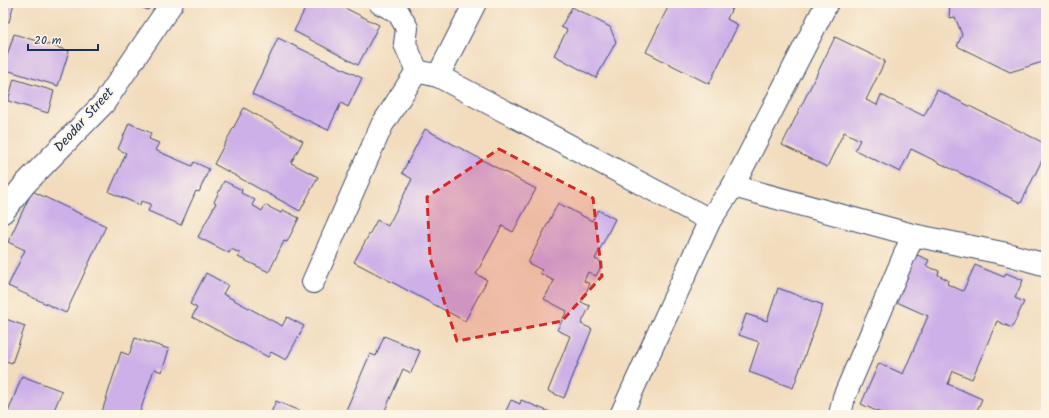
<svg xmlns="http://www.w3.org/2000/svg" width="1049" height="418" font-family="Kalam,sans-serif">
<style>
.building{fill:#ceb0e8}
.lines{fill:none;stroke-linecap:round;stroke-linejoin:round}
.street-casing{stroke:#3b496c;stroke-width:24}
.secondary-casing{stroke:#3b496c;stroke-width:24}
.street{stroke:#fff;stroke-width:22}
.secondary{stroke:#fff;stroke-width:22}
.marked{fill:#d62828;fill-opacity:0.2;stroke:#d62828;stroke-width:3;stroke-dasharray:8 5;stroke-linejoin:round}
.labels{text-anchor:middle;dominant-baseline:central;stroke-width:3.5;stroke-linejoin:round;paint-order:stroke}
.street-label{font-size:14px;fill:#1b2f5e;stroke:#fcf5e5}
</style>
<rect width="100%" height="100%" fill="#fcf5e5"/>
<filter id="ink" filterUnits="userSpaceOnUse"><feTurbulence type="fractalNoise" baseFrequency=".025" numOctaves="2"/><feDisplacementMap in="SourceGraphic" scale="8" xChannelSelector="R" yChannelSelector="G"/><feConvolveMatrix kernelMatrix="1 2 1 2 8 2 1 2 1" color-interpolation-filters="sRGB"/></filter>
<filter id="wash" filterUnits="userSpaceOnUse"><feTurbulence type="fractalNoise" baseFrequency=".012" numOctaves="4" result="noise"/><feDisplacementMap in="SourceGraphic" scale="16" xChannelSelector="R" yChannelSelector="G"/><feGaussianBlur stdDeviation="0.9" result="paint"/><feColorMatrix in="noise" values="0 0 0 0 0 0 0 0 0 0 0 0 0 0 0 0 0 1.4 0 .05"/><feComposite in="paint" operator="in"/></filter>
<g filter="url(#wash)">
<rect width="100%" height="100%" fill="#f2dcbd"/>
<g id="blocks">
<g class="building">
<path d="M3,3H14L9,22L3,21Z"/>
<path d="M130,3H152L148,10Z"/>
<path d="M308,3H335L379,25L358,65L294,31Z"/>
<path d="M670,3H699L706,7L708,3L734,4L727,19L738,25L709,84L646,52Z"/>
<path d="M950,3H1046V61L1010,72L957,46L962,35L955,17L949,18Z"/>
<path d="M572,7L610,27L616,42L596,78L554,55L567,30L561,27Z"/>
<path d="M14,34L69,51L58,86L3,69Z"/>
<path d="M835,37L885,61L866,100L877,105L881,95L924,116L937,90L1046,144V152L1021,203L911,149L900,172L855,150L860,140L844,132L827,167L782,145Z"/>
<path d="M278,38L362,78L348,107L341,103L328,130L252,94Z"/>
<path d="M14,79L54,91L48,113L8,101Z"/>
<path d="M244,108L303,141L291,163L318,177L300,211L214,164Z"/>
<path d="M129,123L151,133L149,139L159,143L155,150L192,166L194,162L209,169L199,192L196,191L181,225L148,211L151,204L141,201L140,205L109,192L126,153L118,149Z"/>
<path d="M425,129L536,189L513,232L502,226L476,274L487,280L465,321L354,262L377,220L388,226L412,179L402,173Z"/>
<path d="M224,181L242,190L241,193L255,200L252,205L262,211L265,205L281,213L283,210L299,218L287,242L284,241L269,272L238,257L240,253L231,249L229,253L198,237L216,203L214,202Z"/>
<path d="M32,191L106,226L66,313L8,286L25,250L8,242Z"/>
<path d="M558,203L592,221L598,210L615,219L595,259L603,263L596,276L588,272L584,281L590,284L581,302L590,306L581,324L592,329L564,398L548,391L570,336L557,330L567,311L544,299L554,281L540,273L542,270L528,263Z"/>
<path d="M910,252L929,260L926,266L939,271L938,275L948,280L947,284L963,291L975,265L1004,277L1006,273L1023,280L1015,298L1024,302L1012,328L997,321L972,379L953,371L948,384L982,399L975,415H882L883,414L861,404L879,363L903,374L928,316L890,299Z"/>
<path d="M206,273L228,285L223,294L282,326L287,317L304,326L286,360L271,352L268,357L192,317L197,308L190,304Z"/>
<path d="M778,288L823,305L793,388L749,372L759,342L739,335L746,314L767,321Z"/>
<path d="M3,318L25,326L12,363L3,360Z"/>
<path d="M384,336L420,351L411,373L403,369L383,415H344L370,354L376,356Z"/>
<path d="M135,338L169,349L162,372L154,369L139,415H101L121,352L129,355Z"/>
<path d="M22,376L62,391L52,415H7Z"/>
<path d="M511,400L520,404L521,400L552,413L551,415H504Z"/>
<path d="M276,401L309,415H270Z"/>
</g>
</g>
</g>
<g filter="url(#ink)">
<use href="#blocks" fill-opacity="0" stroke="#3b496c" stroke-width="1"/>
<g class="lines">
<g class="street-casing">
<g id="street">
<path d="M380,3L398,12L407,28L405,44L417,71"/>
<path d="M475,3L438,76L710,220"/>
<path d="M733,186L913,235L1007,254L1046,265"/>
<path d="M3,212L25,184L104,103L172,3"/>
<path d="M313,282L382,125L417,71L438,76"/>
<path d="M840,415L844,397L913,235"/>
</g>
</g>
<g class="secondary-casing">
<path id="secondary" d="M621,415L710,220L733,186L827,3"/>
</g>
<use href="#street" class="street"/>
<use href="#secondary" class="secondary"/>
</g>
</g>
<path class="marked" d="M499,149L593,198L602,276L562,321L457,341L430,258L427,197Z"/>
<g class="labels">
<g class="street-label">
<text transform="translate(84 120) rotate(-48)">Deodar Street</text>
</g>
</g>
<rect width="1049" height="418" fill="none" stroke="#fcf5e5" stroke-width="16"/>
<path d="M28 44v6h70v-6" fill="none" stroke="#1b2f5e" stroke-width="2"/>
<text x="34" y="44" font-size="12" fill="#1b2f5e" stroke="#fcf5e5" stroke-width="3" paint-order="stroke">20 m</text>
</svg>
